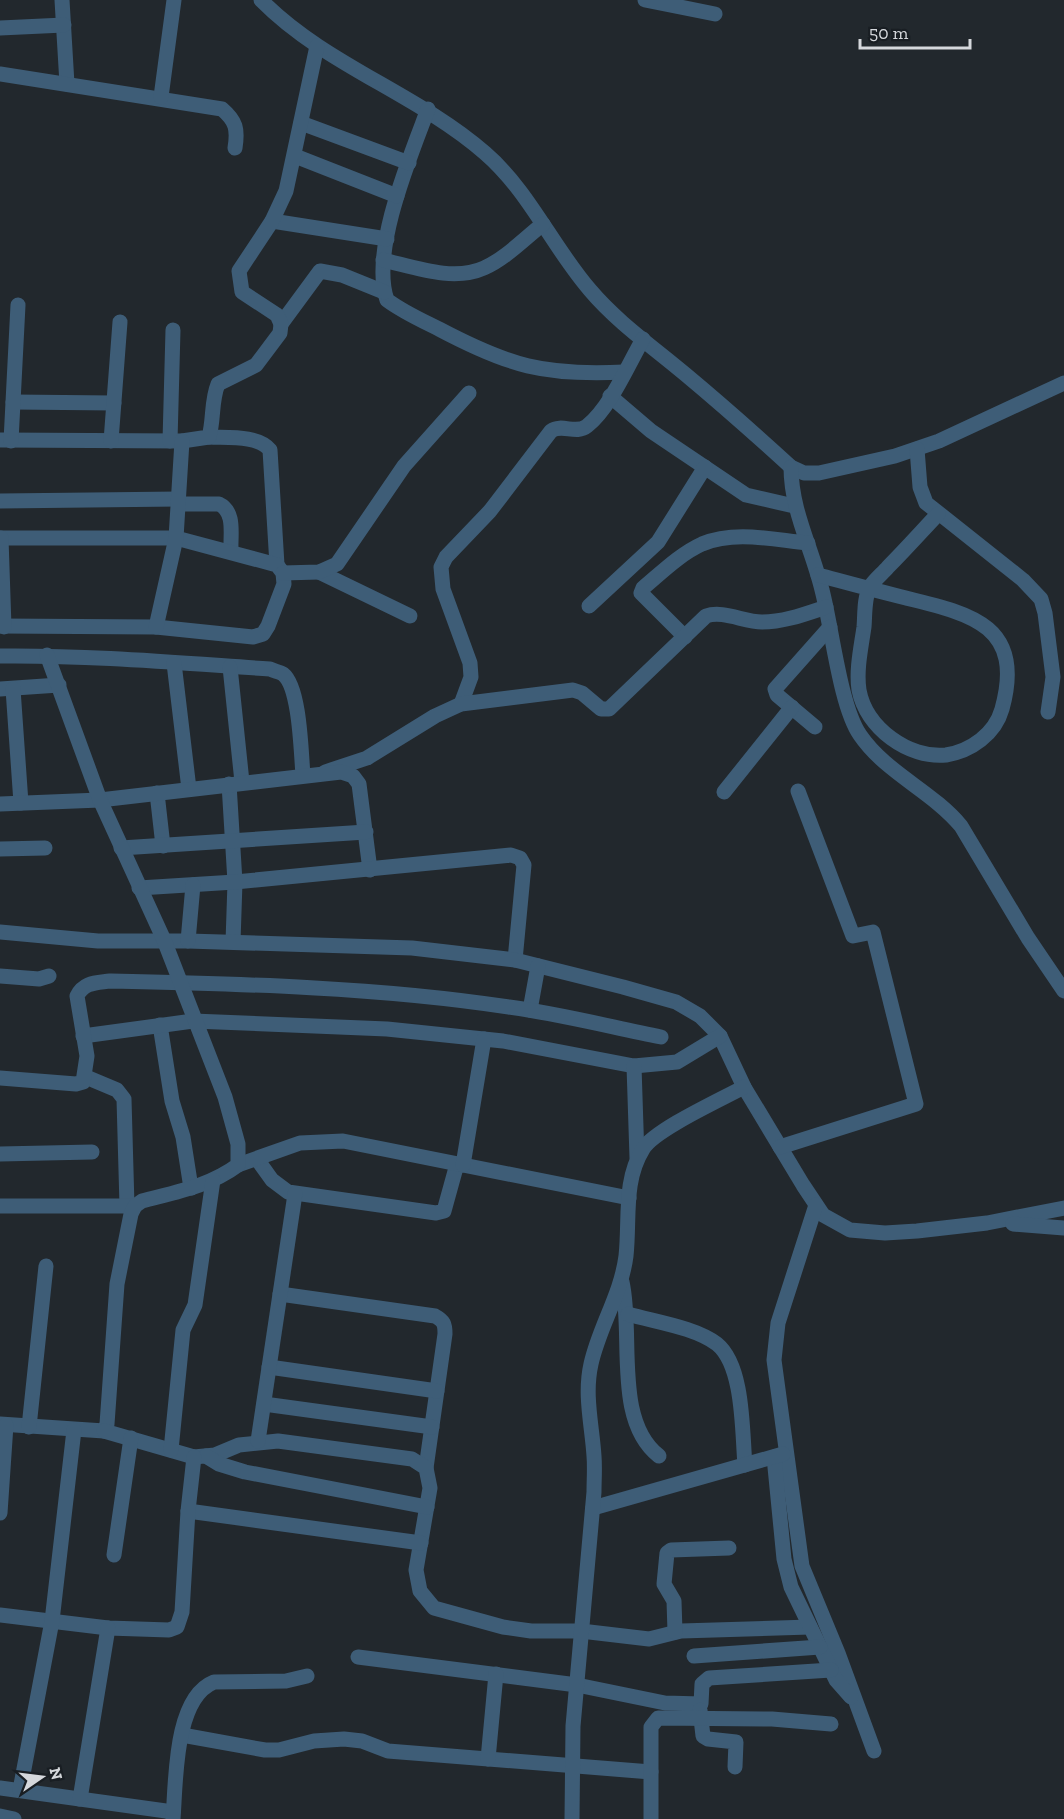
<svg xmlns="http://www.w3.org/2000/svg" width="1064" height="1819" font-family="'Zilla Slab',serif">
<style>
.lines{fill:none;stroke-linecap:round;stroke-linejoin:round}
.street{stroke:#3e5d77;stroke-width:15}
</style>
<rect width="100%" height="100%" fill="#22282d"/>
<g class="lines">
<g class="street">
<path d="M62,0L67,84"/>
<path d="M261,0C325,65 416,93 485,153C529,191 552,246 590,290C617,322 653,347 685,374C721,404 756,435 791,467L804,473H819L895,456L939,441L1064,383"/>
<path d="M645,0L715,14"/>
<path d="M0,28L64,25"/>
<path d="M0,74L222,109C236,121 238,129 235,148"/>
<path d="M161,97L174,0"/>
<path d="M428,109C410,157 370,252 387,300C403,312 421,320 439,329C509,366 544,376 624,372"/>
<path d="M301,123L409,163"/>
<path d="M295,156L397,196"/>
<path d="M272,221L387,239"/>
<path d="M383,260C414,267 453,282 484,268C505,259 525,238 543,224"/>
<path d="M281,324L320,271L342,275L384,292"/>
<path d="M610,396L651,431L746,495L794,506"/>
<path d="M13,402L114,403"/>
<path d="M209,437C227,438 258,435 270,450L277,565"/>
<path d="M0,440L182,441L209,437C214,419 211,401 218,384L256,365L280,333L281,324L277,315L242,292L239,271L272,221L286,191L317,46"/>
<path d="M11,441L18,305"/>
<path d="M111,441L120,322"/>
<path d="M170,441L173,330"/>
<path d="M917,449L920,487L926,503L1023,580L1041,599L1045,613L1053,677L1048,712"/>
<path d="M791,467C791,511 812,548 822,590C832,628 840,706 860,735C886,773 932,791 961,826L1028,938L1064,991"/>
<path d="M0,501L179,499"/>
<path d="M178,504H219C236,512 230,536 231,552"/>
<path d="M0,538H176L277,565L283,573L284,584L268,626L263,634L253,637L156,627L0,626"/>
<path d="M1,538L4,627"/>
<path d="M319,572L410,616"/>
<path d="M283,573L319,572L337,564L404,466L469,393"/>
<path d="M818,575C848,583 877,591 906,598C972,614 1025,626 1002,709C995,734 971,751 946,755C909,759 866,728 859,690C856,670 861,648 864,627C865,616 864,597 870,587C874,580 883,573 888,567C905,550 921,532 938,514"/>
<path d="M589,606L658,542L705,467"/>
<path d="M156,627L176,538L182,441"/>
<path d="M685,637L641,593L643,588C661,573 680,554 702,544C735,530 774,540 808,543"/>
<path d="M0,656C90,655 180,663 270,669C274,671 280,672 283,674C300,687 301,753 303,775"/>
<path d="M174,663L189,789"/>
<path d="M230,667L242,782"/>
<path d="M0,689L59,685"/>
<path d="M13,689L21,803"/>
<path d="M461,704L471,677L470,663L443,589L441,567L446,557L490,511L551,431C562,423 576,435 587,426C610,408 628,365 643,339"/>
<path d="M815,727L777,695L775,689L830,627"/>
<path d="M325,772L367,758L435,716L461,704L573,690L582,693L601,709H609L706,616C723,610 744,622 762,622C784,622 805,614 826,607"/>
<path d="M229,784L235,882L233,942"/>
<path d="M724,792L792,707"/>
<path d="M157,793L163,846"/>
<path d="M0,804L100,800L341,772L353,776L359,784L370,870"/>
<path d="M121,848L366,832"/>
<path d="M0,849L45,848"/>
<path d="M139,888L235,882L511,855L520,858L524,865L515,960"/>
<path d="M0,932L98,941H188L412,948L515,960L623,987L676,1002L700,1016L720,1036L744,1087L803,1185L823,1215L850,1230L885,1233L917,1231L987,1223L1064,1208"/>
<path d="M188,941L193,885"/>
<path d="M0,976L39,979L49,976"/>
<path d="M530,1010L538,966"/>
<path d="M160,1025L172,1101L183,1137L191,1188"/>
<path d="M83,1036L193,1021L387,1029L503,1041L634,1066L677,1062L720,1036"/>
<path d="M634,1066L637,1158"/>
<path d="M86,1077L117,1090L124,1099L127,1206"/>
<path d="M0,1078L76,1084L83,1082L87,1056L77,996C84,982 96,983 110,981C243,984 378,987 509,1007C560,1014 611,1027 661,1037"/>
<path d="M780,1147L916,1104L873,932L853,936L798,791"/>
<path d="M0,1154L92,1152"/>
<path d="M257,1159L272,1180L288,1192L436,1213L444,1211L457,1164"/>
<path d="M238,1165L300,1143L343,1141L629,1198"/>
<path d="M463,1165L484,1039"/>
<path d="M816,1205L778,1323L774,1360L802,1566L838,1653L874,1751"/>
<path d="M0,1206H135"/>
<path d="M1013,1224L1064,1228"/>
<path d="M622,1282C634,1335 613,1420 659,1456"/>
<path d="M280,1294L435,1316C444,1321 445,1324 445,1334L426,1468"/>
<path d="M628,1314C655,1322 694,1327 717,1344C744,1366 742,1432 745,1465"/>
<path d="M269,1367L437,1391"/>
<path d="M264,1404L432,1427"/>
<path d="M0,1424L104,1431L107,1424L117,1284L131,1214L135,1206L142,1201C176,1192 210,1186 238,1165V1144L225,1097L164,940L100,800L47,655"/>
<path d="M29,1427L46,1266"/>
<path d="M104,1431L194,1457L215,1455L239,1445L278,1441L412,1459L426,1468L430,1488L416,1570L420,1591L434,1608L503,1627L531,1631H581L649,1639L681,1631L810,1627"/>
<path d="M258,1441L295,1194"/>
<path d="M171,1450L183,1330L195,1305L213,1180"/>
<path d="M206,1456L219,1464L245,1472L427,1507"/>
<path d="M774,1457L784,1559L791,1587L836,1680L851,1697"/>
<path d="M593,1508L783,1454"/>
<path d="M188,1511L421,1543"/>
<path d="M0,1513L6,1425"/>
<path d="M114,1555L131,1438"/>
<path d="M0,1615L108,1628L169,1630L177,1627L182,1612L188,1511L194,1457"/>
<path d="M675,1632L674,1601L664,1584L667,1553L671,1550L729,1548"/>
<path d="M694,1656L820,1647"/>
<path d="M358,1657L577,1685L665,1703L701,1704L702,1684L709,1678L831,1670"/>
<path d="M700,1710L703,1736L708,1739L736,1742L735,1767"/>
<path d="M182,1735L265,1750H279L314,1741L344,1739L362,1741L388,1751L651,1772"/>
<path d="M488,1759L496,1674"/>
<path d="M0,1788L173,1812"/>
<path d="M20,1790L52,1621L74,1430"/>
<path d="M80,1799L108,1628"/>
<path d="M0,1816L14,1819"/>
<path d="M173,1819C176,1781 174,1698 214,1682L286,1681L307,1676"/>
<path d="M572,1819L573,1726L594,1492C594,1480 595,1468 594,1456C592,1425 584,1395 591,1364C599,1327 621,1295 626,1256C630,1219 623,1181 643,1149C654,1130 722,1099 744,1087"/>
<path d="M651,1819V1727L658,1718L772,1719L831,1724"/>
</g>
</g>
<g transform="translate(42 1777) rotate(76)" stroke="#191e23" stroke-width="4.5" paint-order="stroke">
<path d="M0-4.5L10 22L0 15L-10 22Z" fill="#d5d8dc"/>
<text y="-9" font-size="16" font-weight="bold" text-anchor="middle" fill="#d5d8dc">N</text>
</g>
<path d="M860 39v9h110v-9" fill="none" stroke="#d5d8dc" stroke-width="3"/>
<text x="869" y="39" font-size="18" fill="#d5d8dc" stroke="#191e23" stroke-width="4.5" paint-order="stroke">50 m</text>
</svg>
